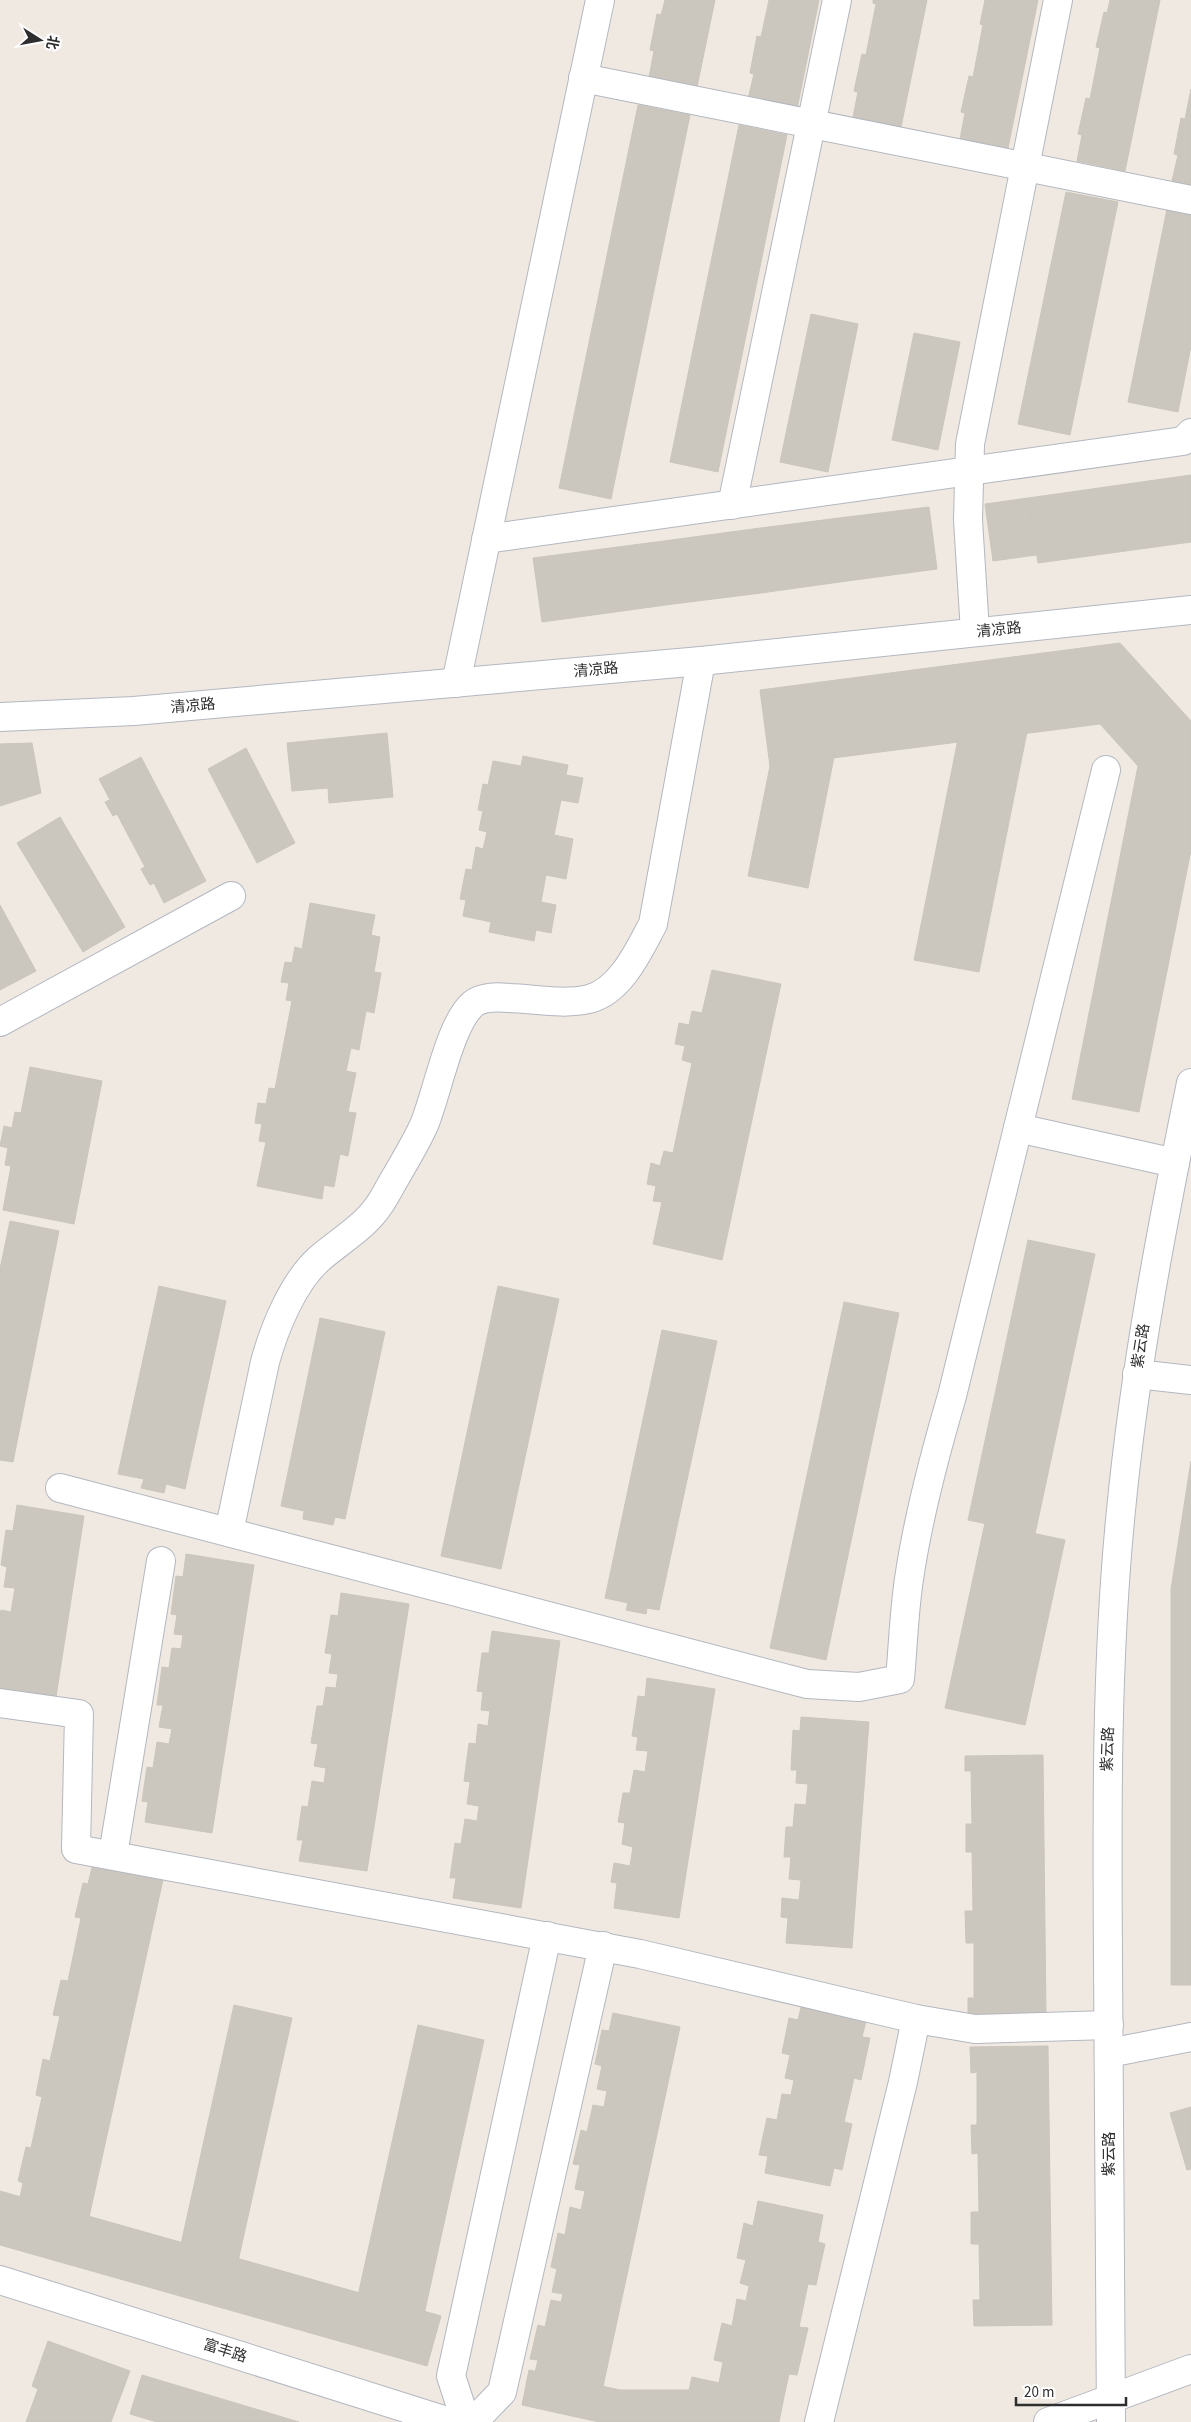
<svg xmlns="http://www.w3.org/2000/svg" width="1191" height="2422" font-family="'Source Sans 3','Noto Sans SC',sans-serif">
<style>
.building{fill:#cbc7bf;stroke:#cbc5ba}
.lines{fill:none;stroke-linecap:round;stroke-linejoin:round}
.minor-casing{stroke:#b4b7c1;stroke-width:30}
.minor{stroke:#fff;stroke-width:28}
.labels{text-anchor:middle;dominant-baseline:central;stroke-width:5;stroke-linejoin:round;paint-order:stroke}
.street-label{font-size:15px;fill:#2e2e2e;stroke:#fff}
</style>
<rect width="100%" height="100%" fill="#efe9e1"/>
<g class="building">
<path d="M665,0H715L697,87L649,77L654,51L650,50L657,14L661,15Z"/>
<path d="M769,0H819L797,109L748,99L754,74L750,73L757,36L761,37Z"/>
<path d="M873,0H927L901,127L853,117L858,92L854,91L862,54L866,55L876,4L873,3Z"/>
<path d="M985,0H1038L1008,148L960,139L965,113L961,112L969,76L973,77L983,25L980,24Z"/>
<path d="M1110,0H1160L1125,171L1077,161L1082,135L1078,134L1086,98L1090,99L1100,48L1096,47L1104,12L1107,13Z"/>
<path d="M1191,89V185L1172,181L1178,155L1174,154L1181,118L1185,119Z"/>
<path d="M638,105L690,115L611,499L559,488Z"/>
<path d="M739,125L787,135L718,472L670,462Z"/>
<path d="M1066,192L1118,202L1070,435L1018,424Z"/>
<path d="M1168,204L1191,209V346L1178,412L1128,402Z"/>
<path d="M811,314L858,324L828,472L780,462Z"/>
<path d="M914,333L960,342L938,450L892,440Z"/>
<path d="M1191,475V542L1038,563L1028,498Z"/>
<path d="M1028,498L1036,555L993,561L985,504Z"/>
<path d="M929,507L937,569L847,581L839,518Z"/>
<path d="M839,518L847,581L761,593L753,529Z"/>
<path d="M753,529L761,593L673,604L664,541Z"/>
<path d="M664,541L673,604L542,622L533,558Z"/>
<path d="M1120,643L1191,721V850L1139,1112L1072,1099L1138,766L1100,724L770,766L760,690Z"/>
<path d="M964,709L1029,722L979,972L914,960Z"/>
<path d="M780,716L840,727L808,888L748,876Z"/>
<path d="M387,733L393,797L329,803L328,788L292,791L287,743Z"/>
<path d="M32,743L41,793L0,806V744Z"/>
<path d="M246,748L295,843L257,863L208,769Z"/>
<path d="M523,756L568,765L566,775L583,778L578,803L561,800L554,835L573,839L566,879L546,875L541,902L556,905L551,933L536,930L534,941L489,932L491,922L463,916L466,900L460,899L466,869L472,870L476,847L483,849L487,832L479,830L483,811L478,810L483,784L488,785L493,761L521,766Z"/>
<path d="M141,757L206,881L164,903L154,883L150,885L141,869L145,867L117,814L113,816L105,802L110,800L99,779Z"/>
<path d="M60,817L125,927L83,952L17,843Z"/>
<path d="M310,903L375,915L371,935L380,937L374,972L381,973L374,1013L366,1011L359,1050L351,1048L346,1071L356,1073L348,1112L356,1113L348,1156L340,1154L334,1187L324,1185L322,1199L257,1186L266,1142L259,1141L262,1124L255,1123L258,1103L266,1104L269,1088L275,1089L292,1001L286,1000L289,983L281,982L285,962L292,963L295,947L302,949Z"/>
<path d="M0,905L36,971L0,990Z"/>
<path d="M712,970L781,984L722,1260L653,1244L662,1202L653,1201L656,1186L647,1184L651,1163L660,1166L664,1151L673,1153L692,1063L682,1060L685,1046L675,1044L679,1023L689,1025L692,1011L702,1013Z"/>
<path d="M30,1067L102,1081L74,1224L3,1210L11,1166L5,1165L8,1148L0,1146L4,1126L12,1128L15,1112L21,1113Z"/>
<path d="M10,1221L59,1231L13,1462L0,1460V1269Z"/>
<path d="M1028,1240L1095,1254L1035,1534L968,1520Z"/>
<path d="M159,1286L226,1301L185,1489L166,1484L164,1493L141,1488L144,1479L118,1474Z"/>
<path d="M498,1286L559,1299L501,1569L441,1556Z"/>
<path d="M844,1302L899,1313L826,1660L770,1648Z"/>
<path d="M320,1318L385,1332L345,1519L335,1517L333,1525L303,1519L304,1511L281,1506Z"/>
<path d="M662,1330L717,1341L659,1610L647,1608L646,1614L626,1610L628,1603L605,1598Z"/>
<path d="M1191,1461V1985H1171V1589Z"/>
<path d="M17,1505L84,1516L56,1697L0,1688V1613L1,1610L11,1612L15,1588L4,1587L7,1567L1,1565L6,1530L13,1531Z"/>
<path d="M985,1523L1065,1540L1025,1725L945,1708Z"/>
<path d="M186,1554L254,1565L212,1833L145,1822L148,1802L142,1801L147,1767L153,1768L157,1742L169,1744L172,1729L159,1727L163,1705H157L162,1667L169,1668L172,1648L181,1649L183,1635L174,1634L177,1615L171,1614L176,1576L183,1577Z"/>
<path d="M341,1593L409,1604L367,1871L299,1861L303,1840H297L302,1806L308,1807L312,1781L324,1783L326,1768L314,1766L318,1744L311,1743L317,1706H323L326,1687L336,1688L338,1674L329,1673L332,1654L325,1653L331,1615L338,1616Z"/>
<path d="M492,1631L560,1641L521,1908L453,1898L456,1878H450L455,1843L461,1844L465,1819L477,1821L479,1806L467,1804L470,1782L464,1781L469,1743L476,1744L478,1724L488,1726L490,1711L481,1710L483,1692L477,1691L482,1653H489Z"/>
<path d="M647,1678L715,1689L679,1918L614,1908L617,1883L611,1882L614,1863L630,1866L633,1847L622,1844L625,1823L618,1822L623,1793H630L634,1770L645,1772L648,1751L636,1750L638,1737L632,1736L638,1696L645,1697Z"/>
<path d="M801,1717L869,1722L852,1948L786,1943L788,1918L781,1917L782,1898L799,1900L801,1880L789,1879L791,1857H784L786,1827H793L795,1804L806,1805L808,1784L796,1783L797,1770H791L793,1730L800,1731Z"/>
<path d="M1043,1755L1046,2015L968,2016V1998H974V1943H966L965,1911H973L972,1852H966V1824H972L971,1771H965V1756Z"/>
<path d="M94,1860L164,1875L86,2231L16,2216L23,2183L18,2181L26,2147L31,2148L42,2097L36,2095L43,2059L50,2061L60,2016L53,2015L61,1980L68,1981L81,1918L75,1917L83,1883L88,1884Z"/>
<path d="M802,2003L867,2017L862,2037L870,2038L861,2080L854,2078L844,2122L852,2124L842,2170L834,2168L830,2186L765,2173L768,2156L759,2155L767,2118L777,2120L782,2094L791,2095L794,2080L785,2078L790,2055L782,2053L789,2018L798,2020Z"/>
<path d="M234,2005L292,2018L237,2266L179,2253Z"/>
<path d="M613,2013L680,2027L601,2396L533,2381L538,2360L530,2359L538,2325L545,2327L551,2300L561,2302L563,2294L552,2292L557,2269L551,2267L558,2233L565,2235L570,2207L581,2210L585,2191L575,2189L580,2165L573,2164L581,2130L587,2132L593,2105L604,2107L607,2091L597,2089L602,2066L595,2064L602,2030L609,2031Z"/>
<path d="M418,2025L484,2040L422,2324L355,2309Z"/>
<path d="M1048,2046L1052,2325L974,2326L973,2300H980L979,2244H971V2212H979L978,2153L972,2154L971,2125H977V2072L971,2073L970,2047Z"/>
<path d="M1191,2107V2169L1187,2170L1170,2113Z"/>
<path d="M0,2191L441,2316L427,2366L0,2245Z"/>
<path d="M758,2201L823,2215L818,2242L825,2244L816,2285L808,2284L799,2327L808,2328L797,2375L789,2374L784,2397L719,2383L723,2362L714,2360L722,2323L732,2326L737,2299L746,2301L749,2286L740,2283L746,2260L737,2258L744,2223L753,2226Z"/>
<path d="M48,2341L130,2371L111,2422H26L38,2389L32,2386Z"/>
<path d="M529,2370L620,2390H689L692,2377L784,2397L779,2422H599L522,2405Z"/>
<path d="M142,2375L299,2422H157L130,2414Z"/>
</g>
<g class="lines">
<g class="minor-casing">
<g id="minor">
<path d="M583,78L1191,200"/>
<path d="M732,505L837,0"/>
<path d="M486,539L1183,441L1191,433"/>
<path d="M975,632L968,520L970,444L1058,0"/>
<path d="M456,683L600,0"/>
<path d="M0,717L134,711L701,661L1191,610"/>
<path d="M0,1022L231,896"/>
<path d="M1018,1128L1175,1163"/>
<path d="M1137,1374L1191,1380"/>
<path d="M60,1488L807,1684L859,1687L900,1679C903,1646 904,1612 909,1579C918,1517 934,1457 952,1396L1106,770"/>
<path d="M229,1532L265,1362C274,1329 293,1282 319,1259C344,1237 369,1226 386,1194C398,1172 413,1149 424,1125C437,1094 450,1023 473,1004C483,996 498,997 510,998C535,999 564,1005 589,999C621,991 639,950 653,924L701,661"/>
<path d="M0,1703L79,1714L76,1849L640,1954L916,2019L975,2029L1109,2025"/>
<path d="M113,1855L161,1561"/>
<path d="M1109,2053L1191,2037"/>
<path d="M0,2280L450,2422"/>
<path d="M466,2422L451,2376L547,1936"/>
<path d="M473,2422L502,2392L603,1946"/>
<path d="M819,2422L903,2082L916,2019"/>
<path d="M1048,2422L1191,2369"/>
<path d="M1111,2422C1110,2269 1109,2115 1108,1962C1107,1811 1106,1660 1121,1510C1135,1366 1162,1225 1191,1083"/>
</g>
</g>
<use href="#minor" class="minor"/>
</g>
<g class="labels">
<g class="street-label">
<text transform="translate(999 630) rotate(-6)">清凉路</text>
<text transform="translate(596 670) rotate(-5)">清凉路</text>
<text transform="translate(193 706) rotate(-5)">清凉路</text>
<text transform="translate(1141 1346) rotate(-81)">紫云路</text>
<text transform="translate(1108 1749) rotate(-88)">紫云路</text>
<text transform="translate(1109 2154) rotate(-90)">紫云路</text>
<text transform="translate(225 2351) rotate(18)">富丰路</text>
</g>
</g>
<g transform="translate(40 40) rotate(101)" stroke="#ffffff" stroke-width="4" paint-order="stroke">
<path d="M0-4L9 19L0 12L-9 19Z" fill="#2e2e2e"/>
<text y="-8" font-size="14" font-weight="bold" text-anchor="middle" fill="#2e2e2e">北</text>
</g>
<path d="M1016 2397v8h110v-8" fill="none" stroke="#2e2e2e" stroke-width="2.5"/>
<text x="1024" y="2397" font-size="15" fill="#2e2e2e" stroke="#ffffff" stroke-width="4" paint-order="stroke">20 m</text>
</svg>
